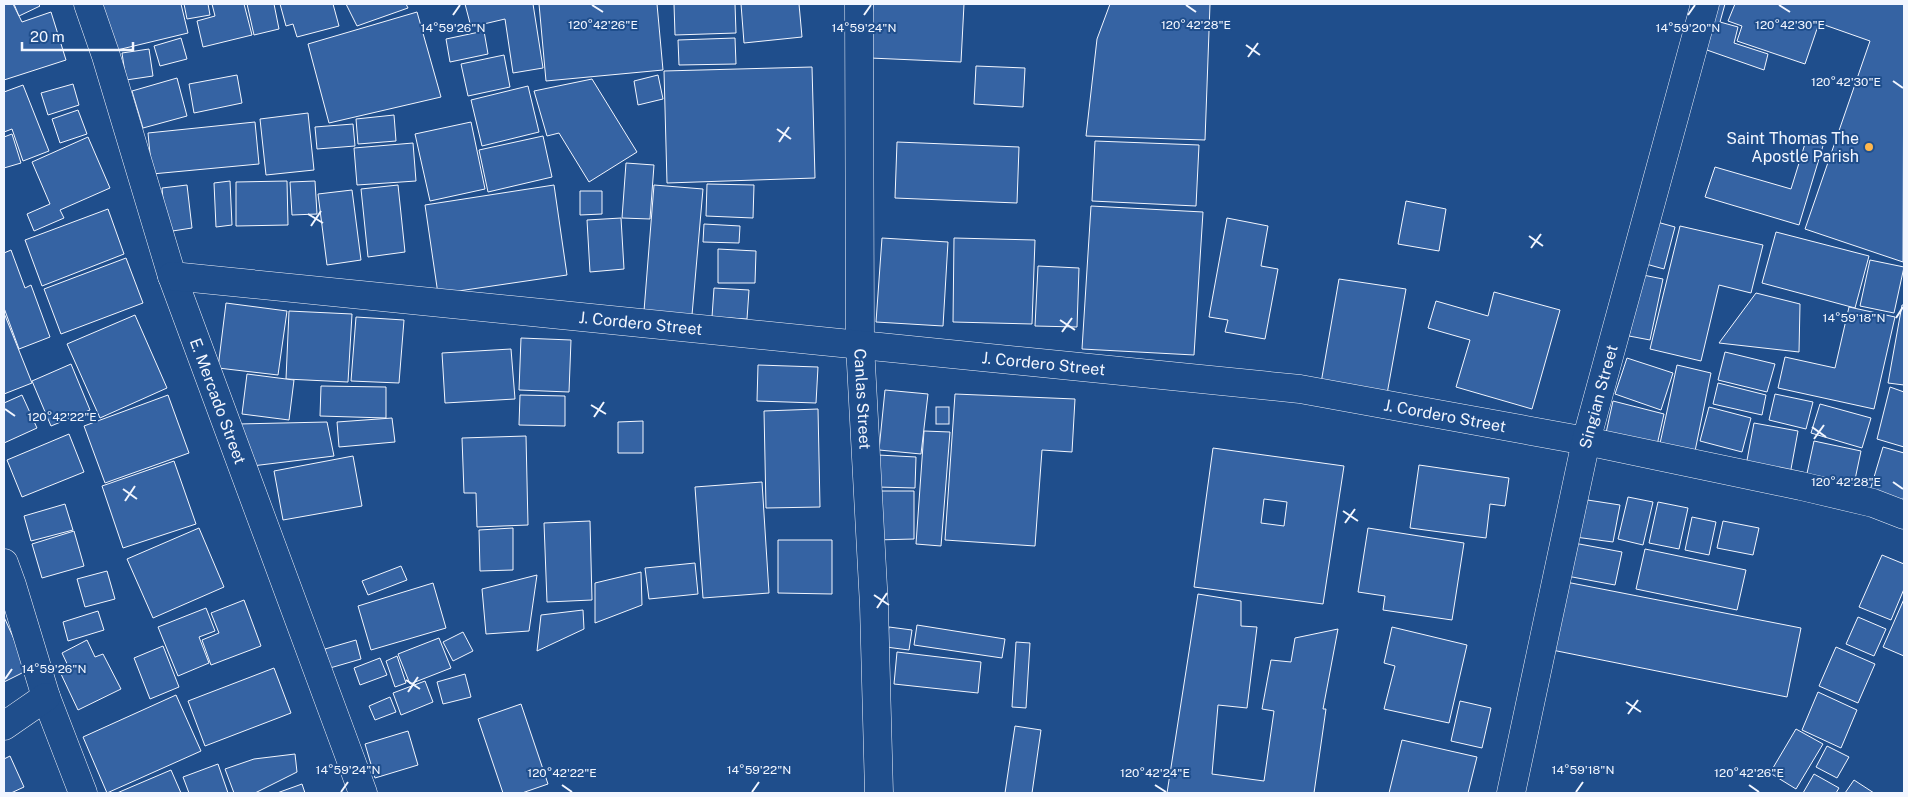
<svg xmlns="http://www.w3.org/2000/svg" width="1908" height="797" font-family="'Public Sans',sans-serif">
<style>
.building{fill:#3563a3;stroke:#f2f6ff;fill-rule:evenodd}
.lines{fill:none;stroke-linecap:round;stroke-linejoin:round}
.minor-casing{stroke:#f2f6ff;stroke-width:29}
.minor{stroke:#1f4e8c;stroke-width:28}
.ticks{fill:none;stroke:#f2f6ff;stroke-width:2}
.poi-dot{fill:#ffb74d;stroke:#1f4e8c;stroke-width:2}
.labels{text-anchor:middle;dominant-baseline:central;stroke-width:4;stroke-linejoin:round;paint-order:stroke}
.poi-label{font-size:16px;fill:#f2f6ff;stroke:#1f4e8c;text-anchor:end}
.street-label{font-size:16px;fill:#f2f6ff;stroke:#1f4e8c}
.ticks-label{font-size:12px;text-anchor:middle;fill:#f2f6ff;stroke:#1f4e8c;stroke-width:4;stroke-linejoin:round;paint-order:stroke}
</style>
<rect width="100%" height="100%" fill="#1f4e8c"/>
<g class="building">
<path d="M4,4H13L22,22L51,12L66,60L4,80Z"/>
<path d="M14,4H38L40,6L19,16Z"/>
<path d="M101,4H181L188,33L113,51Z"/>
<path d="M184,4H208L210,15L187,19Z"/>
<path d="M212,4H244L252,35L203,47L197,21L215,16Z"/>
<path d="M247,4H274L279,29L254,35Z"/>
<path d="M280,4H333L339,26L297,37L293,24L286,26Z"/>
<path d="M346,4H406L408,8L357,26Z"/>
<path d="M465,4H533L543,68L513,73L505,19L471,27Z"/>
<path d="M539,4H657L663,70L546,81Z"/>
<path d="M674,4H735L736,33L675,35Z"/>
<path d="M741,4H799L802,37L744,43Z"/>
<path d="M873,4H964L961,62L870,58Z"/>
<path d="M1110,4H1210L1205,140L1086,136L1097,39Z"/>
<path d="M1716,4H1725L1720,22L1738,27L1734,43L1768,54L1764,70L1704,49Z"/>
<path d="M1735,4H1904L1903,262L1805,229L1870,41L1819,23L1805,64L1737,41L1742,26L1728,21Z"/>
<path d="M417,12L441,97L329,123L308,44Z"/>
<path d="M484,31L488,54L450,62L446,39Z"/>
<path d="M181,38L187,59L160,66L154,46Z"/>
<path d="M735,38L736,64L679,65L678,40Z"/>
<path d="M149,49L153,76L126,80L122,53Z"/>
<path d="M504,55L510,87L468,96L461,64Z"/>
<path d="M976,66L1025,68L1023,107L974,104Z"/>
<path d="M812,67L815,178L667,183L664,71Z"/>
<path d="M237,75L242,103L194,113L189,84Z"/>
<path d="M658,75L663,99L638,105L634,81Z"/>
<path d="M177,78L187,116L143,128L132,91Z"/>
<path d="M592,79L637,152L589,182L559,133L547,136L534,91Z"/>
<path d="M73,84L79,105L48,115L41,93Z"/>
<path d="M23,85L49,151L23,161L12,129L4,132V92Z"/>
<path d="M528,86L539,132L482,146L471,100Z"/>
<path d="M78,110L87,134L60,143L52,119Z"/>
<path d="M308,113L314,170L266,175L260,119Z"/>
<path d="M394,115L396,141L358,144L356,119Z"/>
<path d="M255,122L259,164L152,174L148,133Z"/>
<path d="M471,122L485,189L430,201L415,134Z"/>
<path d="M353,124L355,146L317,149L315,127Z"/>
<path d="M12,134L21,163L4,168V137Z"/>
<path d="M1808,134L1825,139L1799,225L1705,197L1715,167L1791,189Z"/>
<path d="M543,136L552,177L488,192L479,150Z"/>
<path d="M88,137L110,188L60,210L64,218L34,231L27,214L50,204L32,162Z"/>
<path d="M1095,141L1199,145L1196,206L1092,201Z"/>
<path d="M897,142L1019,147L1017,203L895,198Z"/>
<path d="M413,143L416,181L357,185L354,148Z"/>
<path d="M626,163L654,165L650,219L622,218Z"/>
<path d="M230,181L232,225L216,227L214,183Z"/>
<path d="M287,181L288,225L236,226V182Z"/>
<path d="M315,181L317,214L292,215L290,182Z"/>
<path d="M707,184L754,185L753,218L706,216Z"/>
<path d="M187,185L192,228L166,232L162,188Z"/>
<path d="M398,185L405,252L368,257L361,189Z"/>
<path d="M554,185L567,275L438,294L425,205Z"/>
<path d="M654,185L703,189L692,315L644,311Z"/>
<path d="M352,190L361,260L327,265L318,194Z"/>
<path d="M580,191H602V214L580,215Z"/>
<path d="M1406,201L1446,209L1439,251L1398,244Z"/>
<path d="M1091,206L1203,212L1194,355L1082,349Z"/>
<path d="M108,209L124,254L42,286L25,240Z"/>
<path d="M621,218L624,269L590,272L587,220Z"/>
<path d="M1227,218L1268,226L1261,266L1278,269L1265,339L1225,332L1228,320L1209,317Z"/>
<path d="M1657,222L1675,227L1664,269L1646,264Z"/>
<path d="M704,224L740,226L739,243L703,242Z"/>
<path d="M1680,226L1763,245L1751,293L1719,285L1701,361L1650,349Z"/>
<path d="M1776,232L1869,256L1855,308L1762,283Z"/>
<path d="M882,238L948,242L943,326L876,322Z"/>
<path d="M954,238L1035,240L1032,324L953,322Z"/>
<path d="M718,249L756,251L755,283H718Z"/>
<path d="M11,250L25,288L31,285L50,337L19,349L4,308V253Z"/>
<path d="M126,258L143,303L61,334L44,289Z"/>
<path d="M1870,260L1904,267L1894,313L1860,306Z"/>
<path d="M1038,266L1079,268L1077,327L1035,326Z"/>
<path d="M1643,275L1663,279L1650,340L1629,336Z"/>
<path d="M1339,279L1406,289L1387,394L1321,383Z"/>
<path d="M714,288L749,290L747,319L712,317Z"/>
<path d="M1494,292L1560,310L1532,409L1456,387L1470,340L1428,328L1436,301L1488,316Z"/>
<path d="M1756,293L1800,304L1799,352L1719,343Z"/>
<path d="M226,303L287,311L278,375L218,368Z"/>
<path d="M1902,305H1904V385L1888,383Z"/>
<path d="M1849,307L1895,317L1874,409L1778,388L1785,357L1835,368Z"/>
<path d="M289,311L352,314L348,382L286,379Z"/>
<path d="M4,313L32,383L4,394Z"/>
<path d="M135,315L167,388L100,418L67,344Z"/>
<path d="M356,317L404,320L399,383L351,381Z"/>
<path d="M521,338L571,340L569,392L519,390Z"/>
<path d="M511,349L515,399L445,403L442,353Z"/>
<path d="M1725,352L1775,364L1767,392L1718,380Z"/>
<path d="M1627,358L1673,373L1661,410L1615,394Z"/>
<path d="M71,364L90,410L51,426L32,381Z"/>
<path d="M758,365L818,367L816,403L757,401Z"/>
<path d="M1677,365L1711,373L1694,456L1659,448Z"/>
<path d="M247,374L294,380L289,420L242,414Z"/>
<path d="M1718,383L1766,395L1762,415L1713,404Z"/>
<path d="M321,386L386,387V418L320,416Z"/>
<path d="M1890,387L1904,392V447L1877,439Z"/>
<path d="M885,390L928,394L921,454L879,450Z"/>
<path d="M955,394L1075,399L1072,452L1042,450L1035,546L945,540Z"/>
<path d="M1775,394L1813,402L1806,429L1769,420Z"/>
<path d="M22,395L37,428L4,443V403Z"/>
<path d="M168,395L189,453L105,483L84,426Z"/>
<path d="M520,395L565,396V426L519,425Z"/>
<path d="M1613,401L1664,414L1655,454L1604,442Z"/>
<path d="M1820,404L1871,418L1862,448L1811,433Z"/>
<rect x="936" y="407" width="13" height="17"/>
<path d="M1709,407L1751,418L1742,452L1700,441Z"/>
<path d="M818,409L820,507L766,508L764,411Z"/>
<path d="M392,418L395,442L339,447L337,422Z"/>
<path d="M643,421V453H618V422Z"/>
<path d="M327,422L334,456L252,466L238,424Z"/>
<path d="M1754,423L1798,431L1789,480L1745,471Z"/>
<path d="M924,431L950,432L941,546L916,544Z"/>
<path d="M69,434L84,472L22,497L7,460Z"/>
<path d="M526,436L528,525L477,527L476,493H464L462,438Z"/>
<path d="M1814,441L1861,451L1853,489L1806,478Z"/>
<path d="M1883,447L1904,453V495L1902,504L1869,494Z"/>
<path d="M1213,448L1344,466L1323,604L1194,587ZM1264,499L1287,502L1284,526L1261,523Z"/>
<path d="M878,455L916,457L915,488L877,487Z"/>
<path d="M353,456L362,506L283,520L274,471Z"/>
<path d="M174,461L196,524L123,548L102,486Z"/>
<path d="M1419,465L1509,478L1505,506L1490,504L1486,538L1410,528Z"/>
<path d="M762,482L769,593L703,598L695,487Z"/>
<path d="M875,491H914V539L875,540Z"/>
<path d="M1628,497L1653,502L1643,545L1618,539Z"/>
<path d="M1581,499L1620,505L1613,542L1575,537Z"/>
<path d="M1658,502L1688,508L1679,549L1649,543Z"/>
<path d="M65,504L73,530L31,541L24,516Z"/>
<path d="M1692,517L1716,522L1709,555L1685,550Z"/>
<path d="M590,521L592,600L547,602L544,523Z"/>
<path d="M1723,521L1759,528L1753,555L1717,548Z"/>
<path d="M199,528L224,587L153,618L127,559Z"/>
<path d="M513,528V570L480,571L479,530Z"/>
<path d="M1368,528L1464,543L1452,620L1383,610L1385,596L1358,592Z"/>
<path d="M74,531L84,566L42,578L32,544Z"/>
<path d="M778,540H832V594L778,593Z"/>
<path d="M1574,543L1622,552L1615,585L1567,576Z"/>
<path d="M1645,549L1746,570L1737,610L1636,589Z"/>
<path d="M1882,555L1904,564V589L1891,620L1859,607Z"/>
<path d="M695,563L698,594L649,599L645,568Z"/>
<path d="M401,566L407,580L368,595L362,581Z"/>
<path d="M107,571L115,599L85,607L77,579Z"/>
<path d="M641,572L642,605L595,623V583Z"/>
<path d="M537,575L529,631L486,634L482,589Z"/>
<path d="M1561,581L1801,628L1787,697L1547,649Z"/>
<path d="M433,583L446,628L371,650L358,606Z"/>
<path d="M1198,594L1241,601V626L1257,627L1247,708L1218,705L1212,774L1264,781L1274,711L1262,709L1271,660L1291,662L1295,638L1338,629L1323,709H1326L1314,793H1167Z"/>
<path d="M1904,599V656L1883,647Z"/>
<path d="M244,600L261,646L211,665L202,640L219,633L211,613Z"/>
<path d="M206,608L215,631L199,637L209,663L178,676L158,627Z"/>
<path d="M583,610L584,629L537,651L541,615Z"/>
<path d="M98,611L104,630L68,641L63,622Z"/>
<path d="M4,617L28,670L4,682Z"/>
<path d="M1858,617L1886,629L1874,656L1846,644Z"/>
<path d="M917,625L1005,639L1002,658L914,645Z"/>
<path d="M889,627L912,630L909,650L886,647Z"/>
<path d="M1392,627L1467,645L1449,723L1384,709L1395,666L1384,663Z"/>
<path d="M463,632L473,651L453,661L443,642Z"/>
<path d="M439,638L451,668L410,684L398,654Z"/>
<path d="M87,640L95,657L103,654L121,689L78,710L61,674L70,670L62,653Z"/>
<path d="M356,640L361,659L330,668L325,649Z"/>
<path d="M1016,642L1030,643L1026,708L1012,707Z"/>
<path d="M163,646L179,687L150,699L134,658Z"/>
<path d="M1836,647L1875,664L1858,703L1819,686Z"/>
<path d="M897,652L981,662L978,693L894,684Z"/>
<path d="M397,656L406,683L395,687L386,661Z"/>
<path d="M380,658L387,675L360,685L354,668Z"/>
<path d="M274,668L291,713L205,746L188,701Z"/>
<path d="M465,674L471,697L443,704L437,682Z"/>
<path d="M425,681L433,702L401,715L393,693Z"/>
<path d="M1818,692L1857,710L1841,748L1802,730Z"/>
<path d="M176,695L201,751L107,793L83,737Z"/>
<path d="M390,697L396,712L375,720L369,706Z"/>
<path d="M1460,701L1491,708L1482,748L1451,741Z"/>
<path d="M521,704L548,784L522,793H503L478,719Z"/>
<path d="M1015,726L1041,730L1032,793H1005Z"/>
<path d="M1796,729L1823,744L1796,789L1770,773Z"/>
<path d="M408,731L418,765L375,778L365,744Z"/>
<path d="M1402,740L1477,757L1468,793H1389Z"/>
<path d="M1827,746L1849,757L1837,778L1816,767Z"/>
<path d="M295,754L297,772L255,793H234L225,769L254,759Z"/>
<path d="M10,756L24,787L11,793H4V759Z"/>
<path d="M218,764L228,793H189L183,777Z"/>
<path d="M171,770L181,793H117Z"/>
<path d="M1814,774L1839,788L1836,793H1803Z"/>
<path d="M1854,780L1874,793H1845Z"/>
<path d="M302,784L305,793H277Z"/>
</g>
<g class="lines">
<g class="minor-casing">
<g id="minor">
<path id="s1" d="M88,4L106,56L172,276L363,793"/>
<path id="s2" d="M859,4L860,345L874,606L879,793"/>
<path id="s3" d="M172,276L1300,389L1586,441L1801,486L1873,503L1904,515"/>
<path d="M4,563L12,585L46,697L83,793"/>
<path d="M4,726L46,697"/>
<path id="s4" d="M1511,793L1586,441L1705,4"/>
</g>
</g>
<use href="#minor" class="minor"/>
</g>
<path class="ticks" d="M592,5L603,12M1186,5L1196,12M1779,5L1790,12M453,15L460,5M864,15L871,5M1688,15L1695,5M1246,45L1260,55M1248,57L1258,43M1893,81L1903,88M777,129L791,139M779,142L789,127M308,214L323,223M311,226L321,211M1529,236L1543,246M1531,248L1541,234M1896,318L1903,307M1060,320L1075,330M1062,332L1072,318M591,405L606,414M5,409L15,416M594,417L604,402M1812,427L1826,437M1814,439L1824,425M1893,482L1903,489M123,489L137,499M125,501L135,486M1343,511L1358,521M1345,523L1355,509M874,595L889,605M877,608L887,593M5,679L12,669M406,680L420,689M408,692L418,677M1626,702L1641,712M1628,714L1638,700M562,785L572,792M1155,785L1166,792M1749,785L1759,792M341,792L348,782M752,792L759,782M1576,792L1583,782"/>
<circle class="poi-dot" cx="1869" cy="147" r="5"/>
<g class="labels">
<g class="poi-label">
<text x="1859" y="138">Saint Thomas The<tspan x="1859" dy="18">Apostle Parish</tspan></text>
</g>
<g class="street-label">
<text stroke="none"><textPath href="#s3" startOffset="471">J. Cordero Street</textPath></text>
<text stroke="none"><textPath href="#s3" startOffset="876">J. Cordero Street</textPath></text>
<text stroke="none"><textPath href="#s4" startOffset="406">Singian Street</textPath></text>
<text stroke="none"><textPath href="#s2" startOffset="395">Canlas Street</textPath></text>
<text stroke="none"><textPath href="#s1" startOffset="418">E. Mercado Street</textPath></text>
<text stroke="none"><textPath href="#s3" startOffset="1281">J. Cordero Street</textPath></text>
</g>
</g>
<g class="ticks-label">
<text x="603" y="29">120°42'26"E</text>
<text x="1196" y="29">120°42'28"E</text>
<text x="1790" y="29">120°42'30"E</text>
<text x="453" y="32">14°59'26"N</text>
<text x="864" y="32">14°59'24"N</text>
<text x="1688" y="32">14°59'20"N</text>
<text x="1846" y="86">120°42'30"E</text>
<text x="1854" y="322">14°59'18"N</text>
<text x="62" y="421">120°42'22"E</text>
<text x="1846" y="486">120°42'28"E</text>
<text x="54" y="673">14°59'26"N</text>
<text x="348" y="774">14°59'24"N</text>
<text x="759" y="774">14°59'22"N</text>
<text x="1583" y="774">14°59'18"N</text>
<text x="562" y="777">120°42'22"E</text>
<text x="1155" y="777">120°42'24"E</text>
<text x="1749" y="777">120°42'26"E</text>
</g>
<rect width="1908" height="797" fill="none" stroke="#f2f6ff" stroke-width="10"/>
<path d="M22 42v8h111v-8" fill="none" stroke="#f2f6ff" stroke-width="2.5"/>
<text x="30" y="42" font-size="15" fill="#f2f6ff" stroke="#1f4e8c" stroke-width="4" paint-order="stroke">20 m</text>
</svg>
